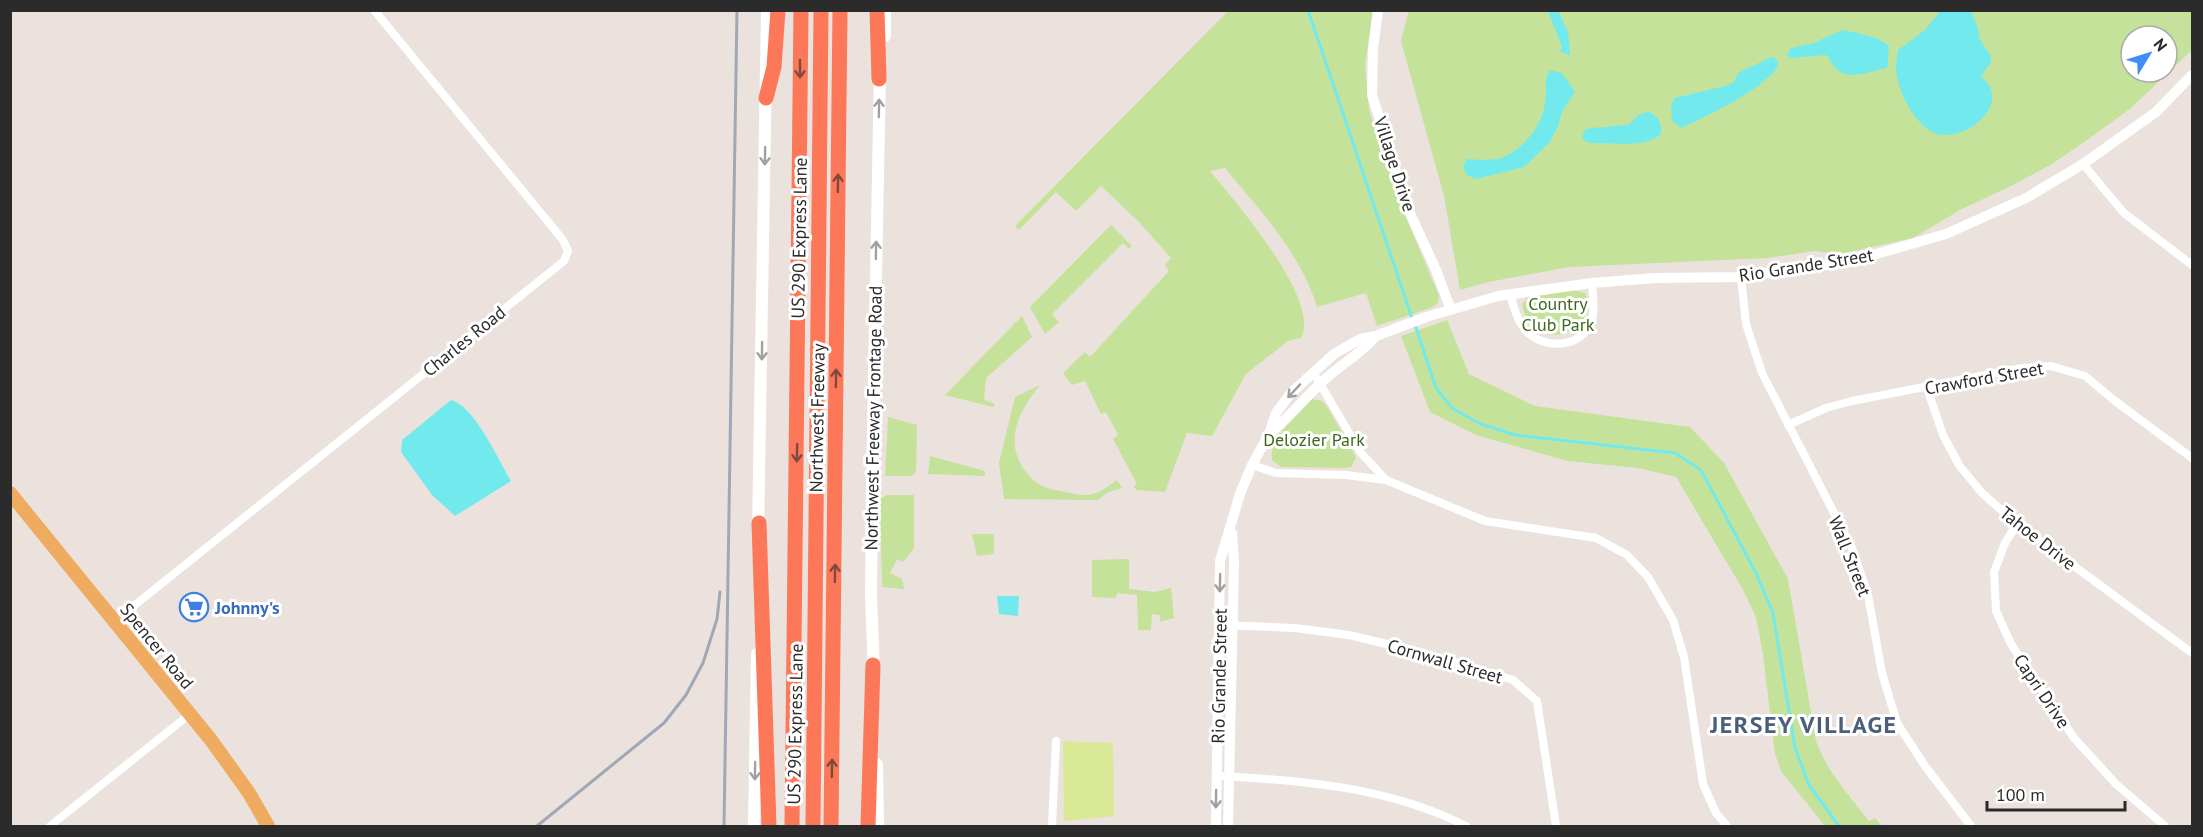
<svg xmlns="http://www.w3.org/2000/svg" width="2203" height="837" font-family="'PT Sans',sans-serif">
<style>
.green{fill:#c4e29a;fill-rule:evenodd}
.pitch{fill:#dae996}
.water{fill:#72eaed}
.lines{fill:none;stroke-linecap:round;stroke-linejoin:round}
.stream{stroke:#72eaed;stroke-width:3}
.minor{stroke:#fff;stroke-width:8}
.tertiary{stroke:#fff;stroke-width:10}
.secondary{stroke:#fff;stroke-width:12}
.primary{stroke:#efab60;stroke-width:14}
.motorway{stroke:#fc7859;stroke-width:15}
.rail{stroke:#a0a8b5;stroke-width:3}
.oneway{stroke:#7f4a3d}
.oneway2{stroke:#a0a0a0}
.labels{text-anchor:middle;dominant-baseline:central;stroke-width:6;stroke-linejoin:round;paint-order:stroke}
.street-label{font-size:18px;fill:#2b2b2b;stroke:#fff}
.park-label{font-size:18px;fill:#3d671b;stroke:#fff}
.shop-label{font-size:18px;font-weight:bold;fill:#366cbe;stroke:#fff;text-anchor:start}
.district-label{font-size:24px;font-weight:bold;letter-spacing:1.5px;fill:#4b5f7b;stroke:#fff}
</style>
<rect width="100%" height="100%" fill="#ece2dd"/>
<g class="green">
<path d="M1229,10L1373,11L1365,64L1369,110L1395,191L1439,296L1438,303L1433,307L1377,326L1366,293L1317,307C1300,252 1261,212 1225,168L1210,171C1234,200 1322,301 1301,338L1288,341L1246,374L1212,436L1187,433L1165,492L1136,490L1134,486L1137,484L1113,439L1118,435L1106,412L1101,414L1085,381L1072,385L1063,373L1085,352L1090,357L1169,271L1165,265L1171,258L1138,221L1101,186L1076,211L1056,192L1019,230L1015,226Z"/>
<path d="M1409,10L2192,11V50L2131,108L2090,138L2052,164L2011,186L1960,210L1913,238L1840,254L1815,251L1767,258L1569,267L1489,282L1460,290L1444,196L1401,41ZM2131,36H2167V72H2131Z"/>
<path d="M1111,225L1132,246L1129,249L1123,243L1052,314L1059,322L1045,334L1030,307Z"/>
<path d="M1573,290L1585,293C1603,332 1532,358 1522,304L1527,298Z"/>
<path d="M1022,316L1032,337L986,378L984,400L995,404L993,407L945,395Z"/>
<path d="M1447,320L1469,374L1535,406L1690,427L1724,463L1788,579L1816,741C1827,772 1849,795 1869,821L1875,818L1882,826H1825L1781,771L1775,754L1763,655L1756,617L1742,588L1676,477L1638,468L1568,461L1476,435L1430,412L1401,336Z"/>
<path d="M1040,385C1018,412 1003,442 1026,472C1037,485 1045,489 1061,491C1071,493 1083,497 1093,494C1101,492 1110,485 1117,480L1122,488L1108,492L1098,500L1004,499L999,463L1015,397Z"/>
<path d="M1312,399L1322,401L1326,405L1353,452L1356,458L1351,467L1347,468L1281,467L1272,460C1267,442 1299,411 1312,399Z"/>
<path d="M888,417L917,425L916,472L911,476H885Z"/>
<path d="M930,456L985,471V476L928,474Z"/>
<path d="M887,495H914V548L903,562L897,559L890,573L902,579L904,589L882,587L880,499Z"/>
<path d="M972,534H994V554L977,556Z"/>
<path d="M1129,559V589L1155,592L1171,588L1174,618L1160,622V615L1152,614L1151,630H1138L1137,595L1118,593L1115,598L1092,597V560Z"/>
</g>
<path class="pitch" d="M1063,741L1113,743L1114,816L1064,821Z"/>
<g class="water">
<path d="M1941,10L1971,11L1978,28L1979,38L1991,56V62L1981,76C1984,79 1988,83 1990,87C2002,114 1961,141 1937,134C1915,127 1897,90 1896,69C1896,63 1897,56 1898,50L1925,30Z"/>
<path d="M1548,11H1558L1568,32L1570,55L1560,52L1562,47Z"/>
<path d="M1842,30C1859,34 1876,35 1889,46L1887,68C1859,73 1842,86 1827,55L1791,58L1787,54L1791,48L1814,43Z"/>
<path d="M1771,57L1778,60L1777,68C1757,93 1710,114 1681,128L1672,121L1671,105L1675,98L1725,86L1734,82L1738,73Z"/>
<path d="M1550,70L1562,73L1575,92L1562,112L1558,126L1550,142L1524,167L1476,179L1467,175L1463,166L1467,159C1477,160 1495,161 1504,157C1527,146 1544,123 1546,97C1547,84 1543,83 1550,70Z"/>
<path d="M1649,112C1659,117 1662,123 1661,134C1644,149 1614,142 1593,143L1586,142L1582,137L1585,130L1591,128L1628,125L1640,114Z"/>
<path d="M451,400C474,405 499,461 511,481L455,516L432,495L401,452L402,440Z"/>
<path d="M997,596H1019L1018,616L999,614Z"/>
</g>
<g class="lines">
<g class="stream">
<path d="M1308,10L1412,318"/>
<path d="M1415,325L1436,388L1453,409L1481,424L1515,435L1675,453L1701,470L1756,573L1773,613L1795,748L1809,785L1839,826"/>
</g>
<g class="minor">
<path d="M2083,164L2124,213L2192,265"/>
<path d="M1741,277L1746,324L1762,373L1852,548L1868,595L1882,673L1897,723L1925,766L1971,826"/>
<path d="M1510,294C1514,308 1517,321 1527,332C1546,350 1583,348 1592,320C1595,308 1593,294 1592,283"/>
<path d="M1313,372L1361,453L1386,480L1485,521L1596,538L1627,555L1648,577L1673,620L1684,657L1703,784L1716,813L1727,826"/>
<path d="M1927,388L1943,435L1959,465L1982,493L2017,524L2192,653"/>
<path d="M1788,425L1826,408L1852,401L2022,368L2051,366L2085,376L2115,401L2192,458"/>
<path d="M1252,465L1276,473L1346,475L1386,480"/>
<path d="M2017,524L2005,543L1994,572L1996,611L2011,644L2074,738L2117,785L2165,826"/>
<path d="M115,621L564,261L568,251L563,240L374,10"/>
<path d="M1220,625L1295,628L1349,635L1424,653L1513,680L1537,701L1556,826"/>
<path d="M1217,776C1302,780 1389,787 1466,826"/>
<path d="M50,826L190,714"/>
<path d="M1052,826L1056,741"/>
</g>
<g class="tertiary">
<path d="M1378,10L1373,49L1372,95L1409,211L1436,270L1451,310"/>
<path d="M1269,434C1288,419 1302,401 1319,385C1336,367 1359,356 1376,336"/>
<path d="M1216,826L1220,561L1240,494L1252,465L1269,434L1276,413L1291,393L1334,354L1360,339L1376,336L1426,317L1498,296L1592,283L1655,278L1741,277L1852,261L1946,234L2026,198L2083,164L2156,112L2192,75"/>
<path d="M1228,826L1234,561L1232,533"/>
</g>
<g class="secondary">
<path d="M885,36V10"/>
<path d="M758,531L767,10"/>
<path d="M874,672L871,597L872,485L880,71"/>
<path d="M877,764L878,826"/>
<path d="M754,826L757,654"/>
</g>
<path class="primary" d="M10,493L211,740L249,793L268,826"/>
<g class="motorway">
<path d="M877,10L879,79"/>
<path d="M766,98L774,67L778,10"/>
<path d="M759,523L769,826"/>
<path d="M792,826L801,10"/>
<path d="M813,826L821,10"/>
<path d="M831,826L840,10"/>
<path d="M868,826L873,665"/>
</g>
<g class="rail">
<path d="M537,826L664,723L686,695L703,663L717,619L720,592"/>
<path d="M724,826L737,10"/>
</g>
</g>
<defs><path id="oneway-shaft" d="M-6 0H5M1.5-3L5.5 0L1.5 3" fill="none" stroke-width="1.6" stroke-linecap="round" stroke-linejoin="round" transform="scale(1.5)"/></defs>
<g class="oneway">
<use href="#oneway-shaft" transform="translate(800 69) rotate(90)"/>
<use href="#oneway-shaft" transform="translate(838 183) rotate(-89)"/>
<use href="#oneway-shaft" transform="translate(836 378) rotate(-89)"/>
<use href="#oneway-shaft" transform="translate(797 453) rotate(91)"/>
<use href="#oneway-shaft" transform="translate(835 573) rotate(-89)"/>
<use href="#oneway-shaft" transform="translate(832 768) rotate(-89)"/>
</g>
<g class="oneway2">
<use href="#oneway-shaft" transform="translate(879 108) rotate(-89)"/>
<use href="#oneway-shaft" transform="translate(765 156) rotate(91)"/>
<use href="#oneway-shaft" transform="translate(876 250) rotate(-89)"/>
<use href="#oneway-shaft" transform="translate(762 351) rotate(91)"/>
<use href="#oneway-shaft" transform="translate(1294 391) rotate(133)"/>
<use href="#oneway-shaft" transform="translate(1220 583) rotate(91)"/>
<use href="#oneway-shaft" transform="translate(755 771) rotate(91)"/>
<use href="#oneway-shaft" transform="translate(1216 799) rotate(91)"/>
</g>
<defs>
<g id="supermarket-ring" transform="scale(1.5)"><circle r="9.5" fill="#fff" stroke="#3f7fe0" stroke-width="1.5"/><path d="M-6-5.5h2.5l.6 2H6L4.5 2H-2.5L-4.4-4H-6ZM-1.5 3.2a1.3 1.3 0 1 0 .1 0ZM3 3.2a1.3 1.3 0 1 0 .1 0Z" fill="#3f7fe0"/></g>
</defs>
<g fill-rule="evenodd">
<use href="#supermarket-ring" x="194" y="607"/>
</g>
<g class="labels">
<g class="street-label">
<text transform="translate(1395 164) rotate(72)">Village Drive</text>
<text transform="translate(799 238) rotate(-89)">US 290 Express Lane</text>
<text transform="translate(1806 265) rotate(-9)">Rio Grande Street</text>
<text transform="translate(464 341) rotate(-39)">Charles Road</text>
<text transform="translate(1984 378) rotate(-10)">Crawford Street</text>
<text transform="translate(817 418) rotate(-89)">Northwest Freeway</text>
<text transform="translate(873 418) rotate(-89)">Northwest Freeway Frontage Road</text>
<text transform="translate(2038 538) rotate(38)">Tahoe Drive</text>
<text transform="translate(1850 556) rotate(68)">Wall Street</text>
<text transform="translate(157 646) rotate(51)">Spencer Road</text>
<text transform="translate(1445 661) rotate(16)">Cornwall Street</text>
<text transform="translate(1219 676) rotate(-89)">Rio Grande Street</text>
<text transform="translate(2042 691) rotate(56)">Capri Drive</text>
<text transform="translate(795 724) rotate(-89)">US 290 Express Lane</text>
</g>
<g class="park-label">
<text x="1558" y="303">Country<tspan x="1558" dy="21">Club Park</tspan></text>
<text x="1314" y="439">Delozier Park</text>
</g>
<g class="shop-label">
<text x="215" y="607">Johnny's</text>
</g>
<g class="district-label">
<text x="1804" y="724">JERSEY VILLAGE</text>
</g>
</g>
<rect width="2203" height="837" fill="none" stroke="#2b2b2b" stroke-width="24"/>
<g transform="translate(2149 54) rotate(52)"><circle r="28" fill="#ffffff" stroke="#aaaaaa" stroke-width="1.5"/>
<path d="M0-4.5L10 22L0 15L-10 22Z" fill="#3f8df7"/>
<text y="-9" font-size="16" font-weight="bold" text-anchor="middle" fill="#2b2b2b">N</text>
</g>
<path d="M1987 801v9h138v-9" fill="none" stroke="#2b2b2b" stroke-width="3"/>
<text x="1996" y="801" font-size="18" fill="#2b2b2b" stroke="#ffffff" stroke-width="4.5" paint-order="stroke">100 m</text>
</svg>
